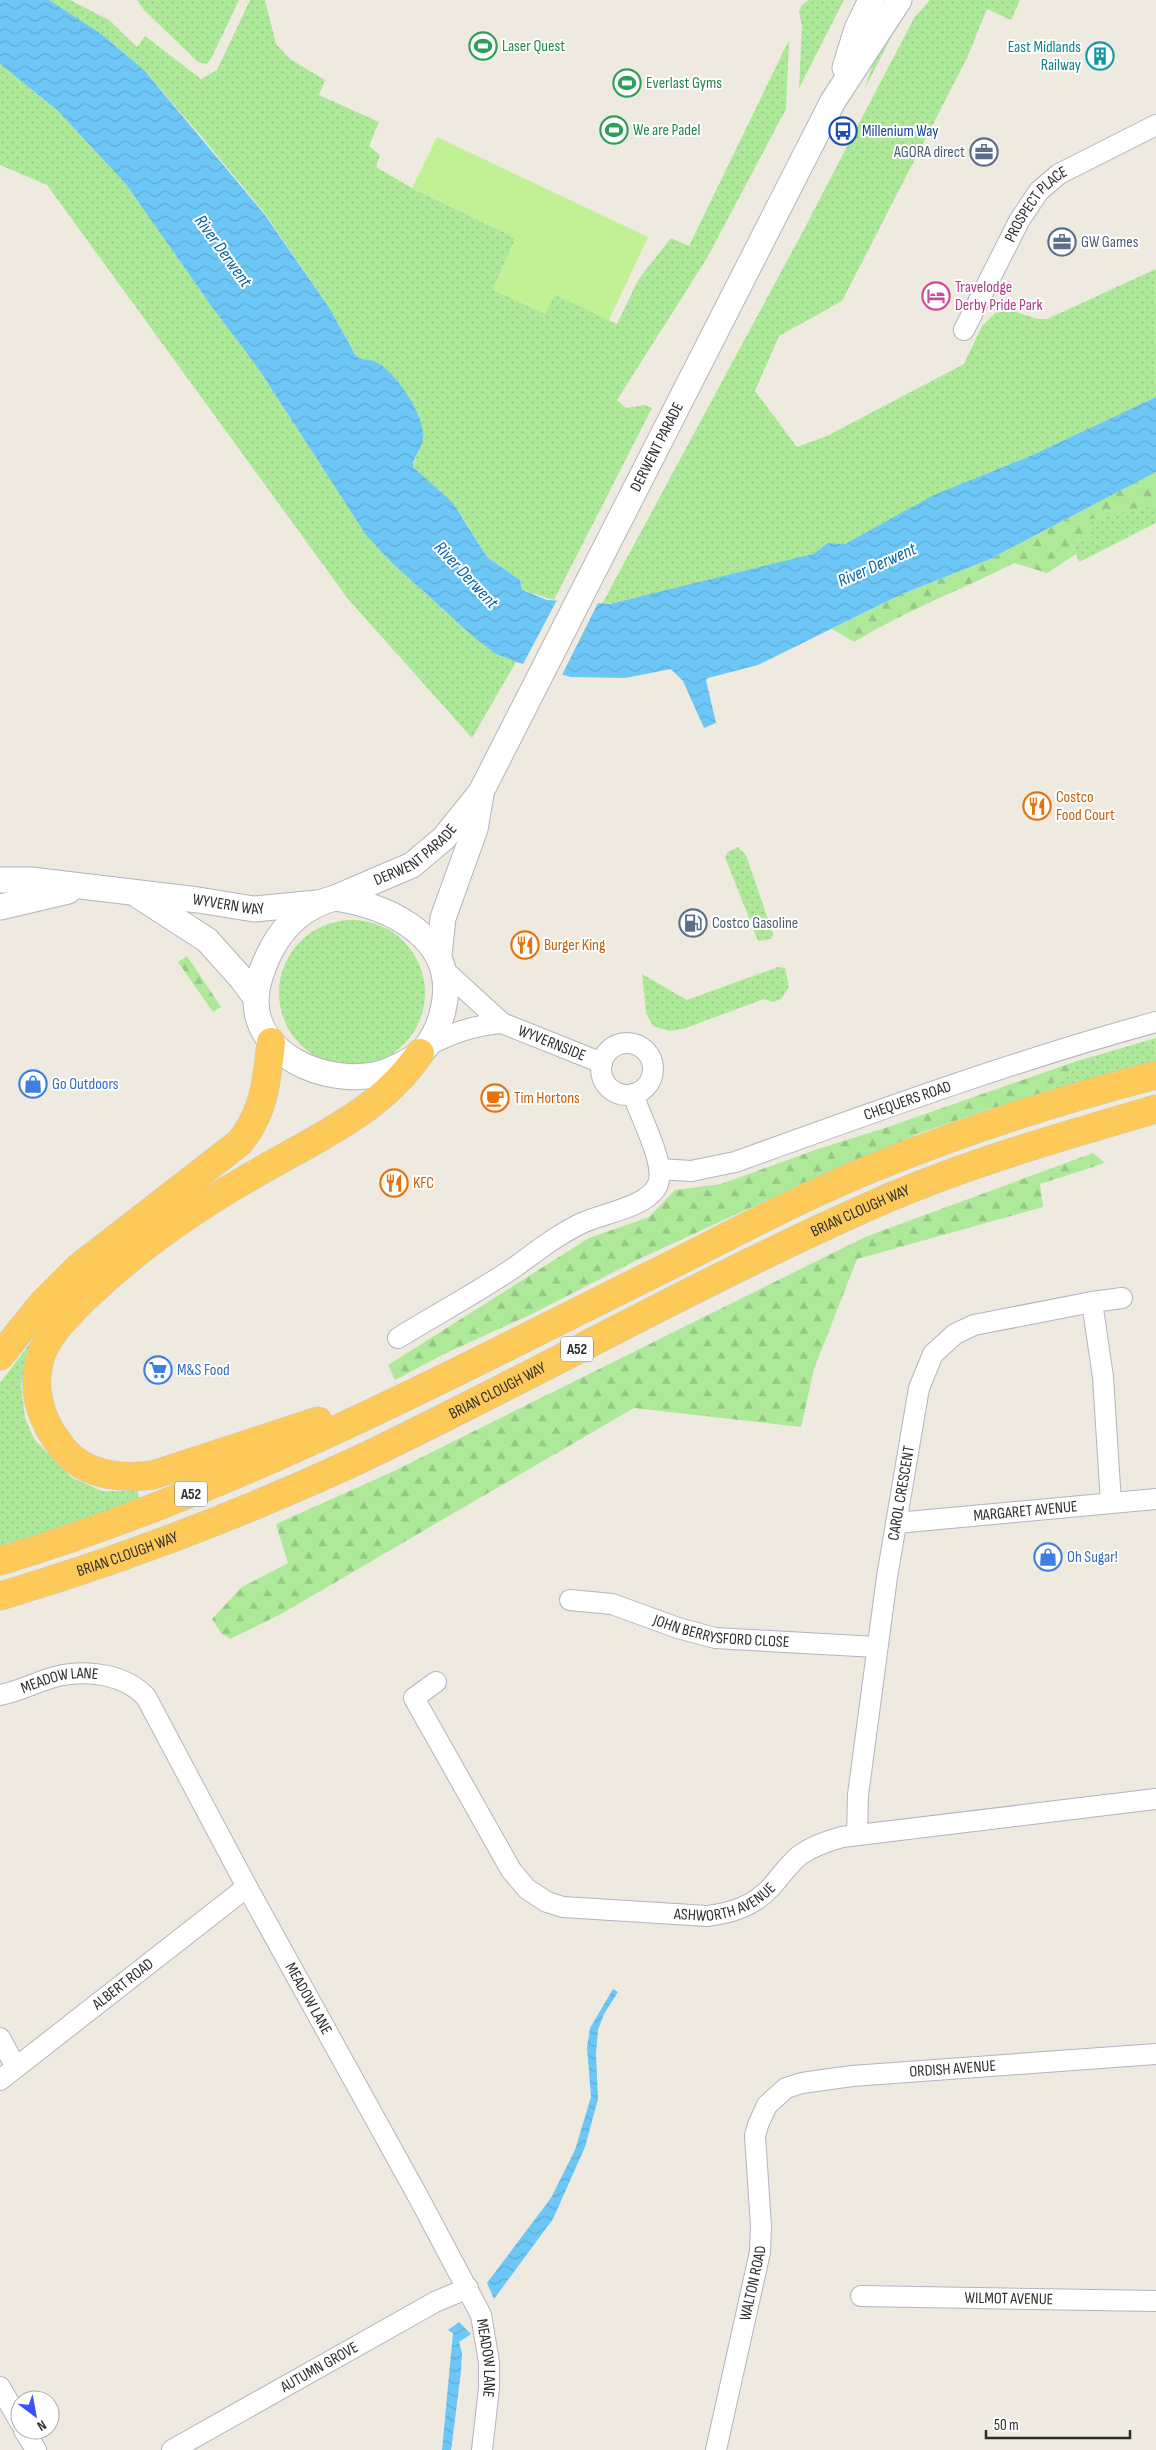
<svg xmlns="http://www.w3.org/2000/svg" width="1156" height="2450" font-family="'Sofia Sans Condensed',sans-serif">
<style>
.grass{fill:url(#grass-dots)}
.forest{fill:url(#forest-firs)}
.pitch{fill:#c1f194}
.water{fill:url(#water-waves)}
.pier{fill:#efeadf}
.lines{fill:none;stroke-linecap:round;stroke-linejoin:round}
.minor-casing{stroke:#b3b4c1;stroke-width:22}
.tertiary-casing{stroke:#b3b4c1;stroke-width:27}
.trunk-casing{stroke:#c8c8c8;stroke-width:29}
.minor{stroke:#fff;stroke-width:20}
.tertiary{stroke:#fff;stroke-width:25}
.trunk{stroke:#fdca5a;stroke-width:28}
.labels{text-anchor:middle;dominant-baseline:central;stroke-width:4;stroke-linejoin:round;paint-order:stroke}
.shield{fill:#fff;stroke:#6c6c6c;stroke-width:1}
.shield-label{font-size:15px;font-weight:bold;fill:#2d2d2d}
.leisure-label{font-size:16px;fill:#27864d;stroke:#fff;text-anchor:start}
.culture-label{font-size:16px;fill:#0d838f;stroke:#fff;text-anchor:end}
.transit-label{font-size:16px;fill:#164399;stroke:#fff;text-anchor:start}
.service-label{font-size:16px;fill:#4e5e75;stroke:#fff;text-anchor:start}
.street-label{font-size:16px;fill:#2d2d2d;stroke:#fff}
.hotel-label{font-size:16px;fill:#b23c85;stroke:#fff;text-anchor:start}
.food-label{font-size:16px;fill:#c56008;stroke:#fff;text-anchor:start}
.shop-label{font-size:16px;fill:#366cbe;stroke:#fff;text-anchor:start}
.water-label{font-size:18px;font-style:italic;fill:#0463ab;stroke:#fff}
</style>
<defs>
<pattern id="grass-dots" width="8" height="8" patternUnits="userSpaceOnUse" patternTransform="scale(1.25)"><rect width="8" height="8" fill="#ade999"/><path d="M2 2h.1M6 6h.1" fill="none" stroke="#95c884" stroke-width="1.8" stroke-linecap="round"/></pattern>
<pattern id="forest-firs" width="22" height="20" patternUnits="userSpaceOnUse" patternTransform="scale(1.25)"><rect width="22" height="20" fill="#ade999"/><path d="M5 1l3.5 6h-7zM16 11l3.5 6h-7z" fill="#95c884"/></pattern>
<pattern id="water-waves" width="16" height="10" patternUnits="userSpaceOnUse" patternTransform="scale(1.25)"><rect width="16" height="10" fill="#6cc7f7"/><path d="M0 5q4-4 8 0t8 0" fill="none" stroke="#5eabd4"/></pattern>
</defs>
<rect width="100%" height="100%" fill="#efeadf"/>
<g class="grass">
<path d="M49,0H70L109,20L137,47L145,36L201,79L217,70L250,0H265L276,44L290,59L325,80L319,95L379,122L369,146L380,155L376,167L412,188L516,238L493,289L555,294L617,324L638,280L671,238L689,246L789,40L786,109L707,258L617,400L626,408L645,405L652,408L554,600L522,590L520,580L487,557L463,518L413,467L418,450L373,361L362,360L356,356L330,309L266,215L201,136L144,70L123,52L100,33Z"/>
<path d="M137,0H239L212,57L207,64L198,62L144,10Z"/>
<path d="M809,0H844L799,88L802,26L799,11L802,5Z"/>
<path d="M930,0H1020L1011,20L987,9L967,58L842,301L779,336L755,391L797,447L827,436L964,364L982,326L995,313L1011,310L1037,319H1047L1156,269V397L1028,457L988,473L845,544L828,543L813,554L797,559L623,602L602,604L801,235L914,18Z"/>
<path d="M895,25L897,26L865,88L874,60Z"/>
<path d="M0,64L57,110L125,183L212,307L258,368L366,535L391,562L477,640L496,654L516,662L472,738L348,599L47,185L0,165Z"/>
<path d="M1156,505V523L1079,562L1072,542L1090,537L1087,520Z"/>
<path d="M738,847L746,855L773,934L771,939L758,941L725,857L728,852Z"/>
<circle cx="352" cy="993" r="73"/>
<path d="M778,967L785,968L789,987L781,999L773,1002L764,999L683,1029L669,1031L653,1026L646,1013L642,974L687,1000Z"/>
<path d="M1156,1038V1061L1070,1084L1049,1092L1054,1083L1070,1075L1074,1062Z"/>
<path d="M31,1342L21,1384L25,1418L34,1439L71,1477L102,1491H138L139,1500L0,1548V1383Z"/>
</g>
<g class="forest">
<path d="M1156,472V505L1087,520L1090,537L1072,542L1076,554L1047,573L1014,563C961,590 904,611 854,642L832,629L902,594L988,560Z"/>
<path d="M187,956L221,1007L213,1012L178,962Z"/>
<path d="M1074,1062L1070,1075L1054,1083L1049,1092L989,1109L920,1133L815,1178L637,1260L532,1314L446,1353L395,1380L388,1365L589,1238L649,1217L675,1190L721,1184L815,1150L888,1127Z"/>
<path d="M1093,1153L1105,1163L1040,1184L1043,1207L857,1259L814,1369L801,1427L634,1408L281,1614L230,1639L221,1633L212,1619L242,1587L288,1563L276,1524L394,1471L865,1237Z"/>
</g>
<path class="pitch" d="M437,137L648,237L609,320L555,295L545,314L493,290L516,238L412,188Z"/>
<g class="water">
<path d="M0,0H49L100,33L144,70L265,215L330,309L356,356C363,361 368,359 374,361C394,369 423,413 423,434C424,447 414,454 413,467L453,503L487,557L520,580L522,590L547,600L610,604L813,554L828,543L845,544L934,495L1028,457L1156,397V472L988,560L902,594L758,665L708,678L706,680L716,723L704,728L683,681L671,669L625,678L571,677L516,662L496,654L477,640L391,562L366,535L258,368L212,307L125,183L57,110L0,64Z"/>
<path d="M613,1989L618,1992L604,2014L598,2030L596,2054L598,2099L585,2147L553,2219L494,2299L487,2283L551,2198L575,2150L591,2097L587,2047L590,2028Z"/>
<path d="M459,2322L471,2334L459,2342L462,2353L461,2371L452,2443L451,2450H442L453,2333L448,2330Z"/>
</g>
<path class="pier" d="M558,598L599,601L561,677L522,666Z"/>
<g class="lines">
<g class="minor-casing">
<g id="minor">
<path id="s1" d="M964,330L1019,221L1039,191L1059,174L1156,125"/>
<path id="s2" d="M445,971L502,1023L602,1063"/>
<circle cx="627" cy="1069" r="26"/>
<path d="M426,1046C451,1034 473,1025 502,1023"/>
<path id="s3" d="M659,1169L691,1171L735,1162C874,1112 1013,1061 1156,1022"/>
<path d="M1092,1302L1103,1377L1111,1503"/>
<path d="M398,1338C437,1314 478,1292 515,1267C537,1251 557,1235 582,1223C603,1213 649,1207 658,1184C666,1163 640,1117 633,1094"/>
<path id="s4" d="M896,1523L1156,1499"/>
<path id="s5" d="M570,1600L612,1604L678,1628L715,1638L876,1647"/>
<path id="s6" d="M436,1682L414,1698L511,1870L527,1889L547,1902L563,1907L707,1916C732,1913 754,1906 772,1886C781,1876 789,1864 800,1855C813,1846 827,1841 842,1837L1156,1799"/>
<path id="s7" d="M0,1695C22,1691 41,1679 63,1675C90,1670 126,1675 146,1697L247,1887L420,2200L481,2315L489,2362V2388L482,2450"/>
<path id="s8" d="M857,1835L858,1795L887,1577L919,1388L933,1354L955,1334L974,1325L1092,1302L1122,1298"/>
<path d="M0,2038L16,2067"/>
<path id="s9" d="M0,2080L247,1887"/>
<path id="s10" d="M861,2296L1156,2301"/>
<path d="M0,2387L20,2422"/>
<path d="M24,2430L36,2450"/>
<path id="s11" d="M172,2450L435,2302L468,2288"/>
<path id="s12" d="M716,2450L760,2252L761,2226L755,2136L758,2125L767,2105L786,2088L802,2083L852,2076L1156,2054"/>
</g>
</g>
<g class="tertiary-casing">
<g id="tertiary">
<path d="M845,68L857,29L871,0"/>
<path id="s13" d="M0,880H31L198,900L254,909L317,903"/>
<path d="M139,896L207,940L242,979L256,998"/>
<path id="s14" d="M335,898L412,865L444,838L481,792L833,101L899,0"/>
<path d="M335,898C393,907 460,940 443,1010C440,1025 431,1045 418,1055C404,1064 390,1072 373,1075C325,1084 254,1056 256,998C257,980 264,964 272,948C286,923 307,905 335,898Z"/>
<path d="M0,907L68,891"/>
<path d="M439,955L443,918L475,829L481,795"/>
</g>
</g>
<g class="trunk-casing">
<g id="trunk">
<path d="M0,1356L42,1304L79,1267L239,1143C264,1114 267,1080 271,1042"/>
<path d="M318,1421L153,1475C120,1479 83,1476 61,1446C42,1422 32,1393 39,1362C45,1337 67,1316 85,1298C134,1251 189,1212 248,1178C285,1156 323,1138 359,1113C384,1096 403,1078 420,1053"/>
<path d="M0,1561C226,1493 436,1382 647,1277C724,1239 800,1197 880,1165C970,1129 1062,1099 1156,1075"/>
<path id="s15" d="M0,1596C122,1560 239,1515 354,1462C531,1378 701,1280 881,1201C969,1163 1063,1136 1156,1109"/>
</g>
</g>
<use href="#minor" class="minor"/>
<use href="#tertiary" class="tertiary"/>
<use href="#trunk" class="trunk"/>
</g>
<defs>
<g id="stadium-ring" transform="scale(1.4375)"><circle r="9.5" fill="#fff" stroke="#2e9e5b" stroke-width="1.5"/><path d="M0-5a6.5 5 0 1 0 0 10a6.5 5 0 1 0 0-10ZM-3.5-1.8h7v3.6h-7Z" fill="#2e9e5b"/></g>
<g id="building-ring" transform="scale(1.4375)"><circle r="9.5" fill="#fff" stroke="#0f9aa8" stroke-width="1.5"/><path d="M-4-6H4V6H1V3H-1V6H-4ZM-2.5-4.3h1.7v1.8h-1.7ZM.8-4.3h1.7v1.8H.8ZM-2.5-1h1.7V.8h-1.7ZM.8-1h1.7V.8H.8Z" fill="#0f9aa8"/></g>
<g id="bus-ring" transform="scale(1.4375)"><circle r="9.5" fill="#fff" stroke="#1a4fb4" stroke-width="1.5"/><path d="M-5-6H5V4H4V6H2V4H-2V6H-4V4H-5ZM-3.5-4V0h7V-4ZM-3.5 1.2v1.5H-2V1.2ZM2 1.2v1.5H3.5V1.2Z" fill="#1a4fb4"/></g>
<g id="office-ring" transform="scale(1.4375)"><circle r="9.5" fill="#fff" stroke="#5c6f8a" stroke-width="1.5"/><path d="M-6-3h4V-5.5h4V-3h4V5H-6ZM-1-4.5V-3h2v-1.5ZM-6 0V1H6V0Z" fill="#5c6f8a"/></g>
<g id="hotel-ring" transform="scale(1.4375)"><circle r="9.5" fill="#fff" stroke="#d1479c" stroke-width="1.5"/><path d="M-6-4.5h1.5V1H6V5H4.5V3h-9V5H-6ZM-4 0a1.8 1.8 0 1 1 3.6 0ZM.5 0V-2.5h3Q6-2.5 6 0Z" fill="#d1479c"/></g>
<g id="restaurant-ring" transform="scale(1.4375)"><circle r="9.5" fill="#fff" stroke="#e8710a" stroke-width="1.5"/><path d="M-5-6h1v4h1v-4h1v4h1v-4h1v5L-1.5 .5V6h-2V.5L-5-1ZM5-6V6H3V1.5H1.5Q1.5-4 5-6Z" fill="#e8710a"/></g>
<g id="fuel-ring" transform="scale(1.4375)"><circle r="9.5" fill="#fff" stroke="#5c6f8a" stroke-width="1.5"/><path d="M-5.5-6h7V0h2V4h1.3V-2.5L3-4.5l.8-.8L6-3V5H2.5V1h-1V6h-7ZM-4.2-4.7v3.2H.2V-4.7Z" fill="#5c6f8a"/></g>
<g id="shop-ring" transform="scale(1.4375)"><circle r="9.5" fill="#fff" stroke="#3f7fe0" stroke-width="1.5"/><path d="M-5-2.5h2.3a2.7 3.5 0 0 1 5.4 0H5L5.5 6h-11ZM-1.5-2.5h3a1.5 2.3 0 0 0-3 0Z" fill="#3f7fe0"/></g>
<g id="cafe-ring" transform="scale(1.4375)"><circle r="9.5" fill="#fff" stroke="#e8710a" stroke-width="1.5"/><path d="M-5.5-4.5H6V0H3Q3 3.5 0 3.5H-2.5Q-5.5 3.5-5.5 0ZM3-3.2v2h1.7v-2ZM-6 4.5H4V6H-6Z" fill="#e8710a"/></g>
<g id="supermarket-ring" transform="scale(1.4375)"><circle r="9.5" fill="#fff" stroke="#3f7fe0" stroke-width="1.5"/><path d="M-6-5.5h2.5l.6 2H6L4.5 2H-2.5L-4.4-4H-6ZM-1.5 3.2a1.3 1.3 0 1 0 .1 0ZM3 3.2a1.3 1.3 0 1 0 .1 0Z" fill="#3f7fe0"/></g>
</defs>
<g fill-rule="evenodd">
<use href="#stadium-ring" x="483" y="46"/>
<use href="#building-ring" x="1100" y="56"/>
<use href="#stadium-ring" x="627" y="83"/>
<use href="#stadium-ring" x="614" y="130"/>
<use href="#bus-ring" x="843" y="131"/>
<use href="#office-ring" x="984" y="152"/>
<use href="#office-ring" x="1062" y="242"/>
<use href="#hotel-ring" x="936" y="296"/>
<use href="#restaurant-ring" x="1037" y="806"/>
<use href="#fuel-ring" x="693" y="923"/>
<use href="#restaurant-ring" x="525" y="945"/>
<use href="#shop-ring" x="33" y="1084"/>
<use href="#cafe-ring" x="495" y="1098"/>
<use href="#restaurant-ring" x="394" y="1183"/>
<use href="#supermarket-ring" x="158" y="1370"/>
<use href="#shop-ring" x="1048" y="1557"/>
</g>
<g class="labels">
<g class="shield">
<rect x="561" y="1336.5" width="32" height="25" rx="4"/>
<rect x="175" y="1481.5" width="32" height="25" rx="4"/>
</g>
<g class="shield-label">
<text x="577" y="1349">A52</text>
<text x="191" y="1494">A52</text>
</g>
<g class="leisure-label">
<text x="502" y="46">Laser Quest</text>
<text x="646" y="83">Everlast Gyms</text>
<text x="633" y="130">We are Padel</text>
</g>
<g class="culture-label">
<text x="1081" y="47">East Midlands<tspan x="1081" dy="18">Railway</tspan></text>
</g>
<g class="transit-label">
<text x="862" y="131">Millenium Way</text>
</g>
<g class="service-label">
<text x="965" y="152" text-anchor="end">AGORA direct</text>
<text x="1081" y="242">GW Games</text>
<text x="712" y="923">Costco Gasoline</text>
</g>
<g class="street-label">
<text stroke="none"><textPath href="#s1" startOffset="146">PROSPECT PLACE</textPath></text>
<text stroke="none"><textPath href="#s14" startOffset="572">DERWENT PARADE</textPath></text>
<text stroke="none"><textPath href="#s14" startOffset="92">DERWENT PARADE</textPath></text>
<text stroke="none"><textPath href="#s13" startOffset="230">WYVERN WAY</textPath></text>
<text stroke="none"><textPath href="#s2" startOffset="131">WYVERNSIDE</textPath></text>
<text stroke="none"><textPath href="#s3" startOffset="260">CHEQUERS ROAD</textPath></text>
<text stroke="none"><textPath href="#s15" startOffset="944">BRIAN CLOUGH WAY</textPath></text>
<text stroke="none"><textPath href="#s15" startOffset="539">BRIAN CLOUGH WAY</textPath></text>
<text stroke="none"><textPath href="#s8" startOffset="345">CAROL CRESCENT</textPath></text>
<text stroke="none"><textPath href="#s4" startOffset="130">MARGARET AVENUE</textPath></text>
<text stroke="none"><textPath href="#s15" startOffset="134">BRIAN CLOUGH WAY</textPath></text>
<text stroke="none"><textPath href="#s5" startOffset="156">JOHN BERRYSFORD CLOSE</textPath></text>
<text stroke="none"><textPath href="#s7" startOffset="62">MEADOW LANE</textPath></text>
<text stroke="none"><textPath href="#s6" startOffset="455">ASHWORTH AVENUE</textPath></text>
<text stroke="none"><textPath href="#s9" startOffset="156">ALBERT ROAD</textPath></text>
<text stroke="none"><textPath href="#s7" startOffset="498">MEADOW LANE</textPath></text>
<text stroke="none"><textPath href="#s12" startOffset="546">ORDISH AVENUE</textPath></text>
<text stroke="none"><textPath href="#s12" startOffset="171">WALTON ROAD</textPath></text>
<text stroke="none"><textPath href="#s10" startOffset="148">WILMOT AVENUE</textPath></text>
<text stroke="none"><textPath href="#s7" startOffset="902">MEADOW LANE</textPath></text>
<text stroke="none"><textPath href="#s11" startOffset="169">AUTUMN GROVE</textPath></text>
</g>
<g class="hotel-label">
<text x="955" y="287">Travelodge<tspan x="955" dy="18">Derby Pride Park</tspan></text>
</g>
<g class="food-label">
<text x="1056" y="797">Costco<tspan x="1056" dy="18">Food Court</tspan></text>
<text x="544" y="945">Burger King</text>
<text x="514" y="1098">Tim Hortons</text>
<text x="413" y="1183">KFC</text>
</g>
<g class="shop-label">
<text x="52" y="1084">Go Outdoors</text>
<text x="177" y="1370">M&amp;S Food</text>
<text x="1067" y="1557">Oh Sugar!</text>
</g>
<g class="water-label">
<text transform="translate(223 251) rotate(54)">River Derwent</text>
<text transform="translate(877 565) rotate(-24)">River Derwent</text>
<text transform="translate(466 575) rotate(47)">River Derwent</text>
</g>
</g>
<g transform="translate(35 2415) rotate(148)"><circle r="24" fill="#ffffff" stroke="#ababab"/>
<path d="M0-4L9 19L0 12L-9 19Z" fill="#3d50ff"/>
<text y="-8" font-size="14" font-weight="bold" text-anchor="middle" fill="#2d2d2d">N</text>
</g>
<path d="M986 2430v8h144v-8" fill="none" stroke="#2d2d2d" stroke-width="2.5"/>
<text x="994" y="2430" font-size="15" fill="#2d2d2d" stroke="#ffffff" stroke-width="4" paint-order="stroke">50 m</text>
</svg>
